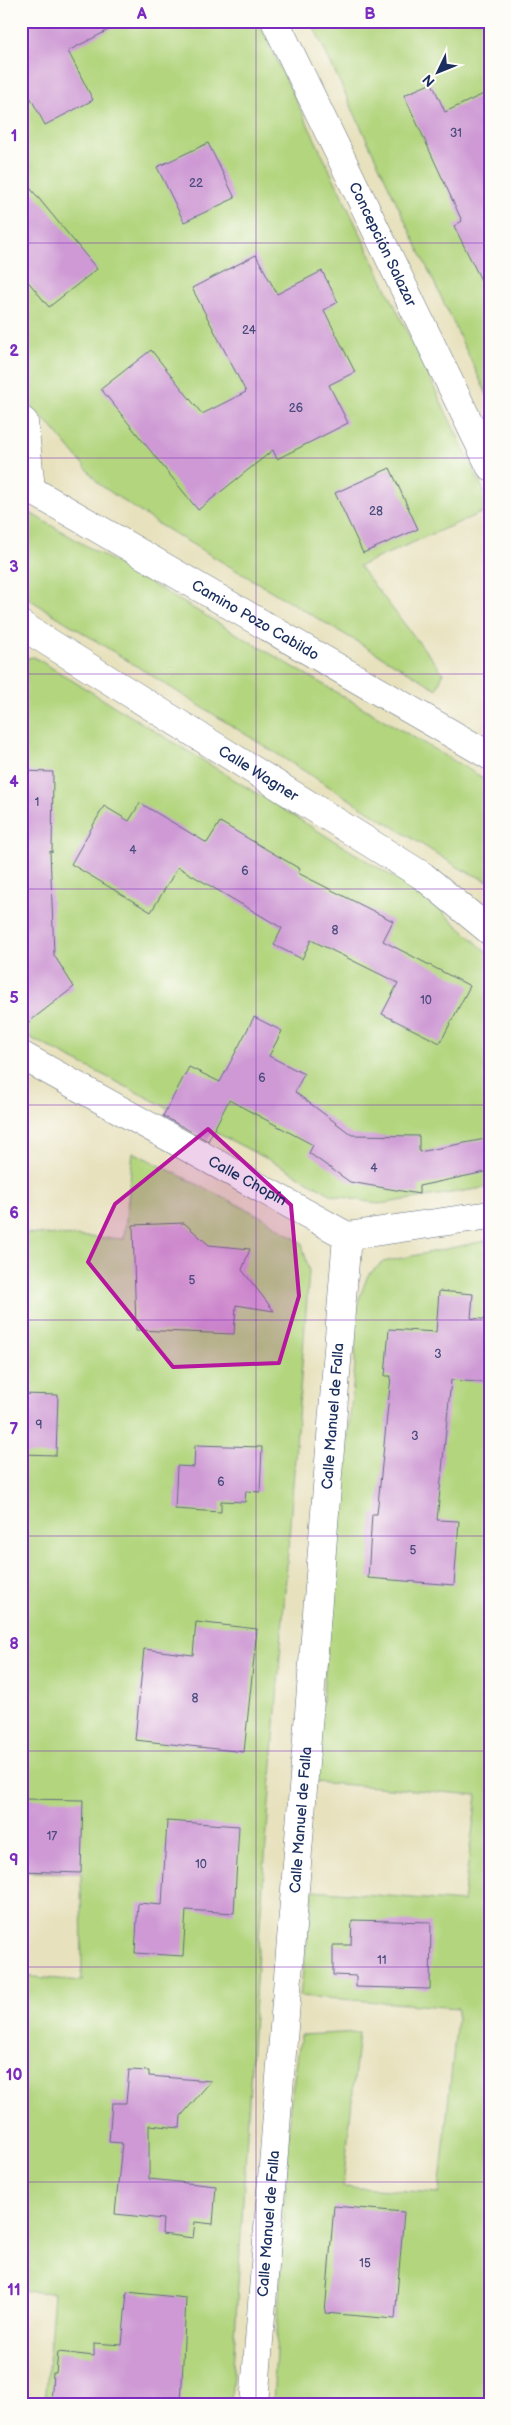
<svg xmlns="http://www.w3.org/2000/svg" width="511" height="2425" font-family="'Balsamiq Sans',sans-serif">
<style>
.green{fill:#b2d57e;stroke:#66826e}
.building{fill:#ce99d4}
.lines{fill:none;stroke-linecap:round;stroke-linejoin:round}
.street-casing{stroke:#626d7f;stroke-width:29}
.street{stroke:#fff;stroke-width:28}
.marked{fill:#b5179e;fill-opacity:0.2;stroke:#b5179e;stroke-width:4;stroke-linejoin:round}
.grid{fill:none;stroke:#7b2cbf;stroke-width:1;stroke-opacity:0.55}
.labels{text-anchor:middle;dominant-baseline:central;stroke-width:5;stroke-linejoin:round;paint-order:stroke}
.number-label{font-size:12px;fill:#484a7c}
.street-label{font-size:15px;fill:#1b2f5e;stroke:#fdfcf7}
.neatline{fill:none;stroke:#7b2cbf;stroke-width:2}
.grid-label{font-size:16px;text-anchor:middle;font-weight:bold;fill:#7b2cbf}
</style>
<rect width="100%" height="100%" fill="#fdfcf7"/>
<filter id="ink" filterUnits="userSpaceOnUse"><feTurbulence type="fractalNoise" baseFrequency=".02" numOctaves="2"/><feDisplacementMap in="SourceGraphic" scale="10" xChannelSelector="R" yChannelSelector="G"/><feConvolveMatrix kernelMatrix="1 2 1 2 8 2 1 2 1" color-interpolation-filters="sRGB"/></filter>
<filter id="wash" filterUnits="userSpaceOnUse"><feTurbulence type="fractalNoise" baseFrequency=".0096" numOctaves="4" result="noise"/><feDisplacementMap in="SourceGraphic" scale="20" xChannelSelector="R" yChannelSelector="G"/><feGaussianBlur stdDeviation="1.12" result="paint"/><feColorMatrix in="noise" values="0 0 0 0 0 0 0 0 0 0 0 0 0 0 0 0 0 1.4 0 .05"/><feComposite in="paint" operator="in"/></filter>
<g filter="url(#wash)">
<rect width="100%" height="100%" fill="#e7e1bd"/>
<g class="green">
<path d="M21,21H258L490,504V509L359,566L443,673L437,689L158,524L100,485L50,425L21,399Z"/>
<path d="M311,21H490V401Z"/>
<path d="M25,510L490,782V882L461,869L21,594V513Z"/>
<path d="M34,657L426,897L490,955V1187L379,1204L332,1195L289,1170L21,1033V659Z"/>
<path d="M133,1152L264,1218L302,1243L309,1271L257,1964L231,2404H45L54,2293L21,2291V1976L82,1981L81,1873L21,1872V1233L124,1239Z"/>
<path d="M490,1240V2404H273L290,2104L301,2035L359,2032L343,2187L439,2193L458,2008L300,1996L313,1890L463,1902L477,1795L314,1782L355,1366L356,1307L368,1275L383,1262Z"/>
</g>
<g id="blocks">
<g class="building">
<path d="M21,21H126L68,51L93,100L45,125L21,80Z"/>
<path d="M432,83L445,112L490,91V298L454,226L462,221L404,95Z"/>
<path d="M208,143L235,198L184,222L157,167Z"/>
<path d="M21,177L97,269L49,307L21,273Z"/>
<path d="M256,255L277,294L322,271L338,302L324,310L355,372L329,385L348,423L277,459L273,450L198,510L101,389L151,350L202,414L246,392L192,288Z"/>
<path d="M390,468L418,529L363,553L335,493Z"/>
<path d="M21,771L53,772L52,853L50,851L54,955L74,987L21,1028Z"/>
<path d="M140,803L207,843L220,822L300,869L298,873L393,921L383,941L470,986L440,1043L382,1014L398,983L311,940L302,959L274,945L282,928L178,867L151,912L71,864L104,806L129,821Z"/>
<path d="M254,1017L282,1031L269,1056L304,1074L295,1092L352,1135L419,1136V1152L490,1138V1171L419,1186V1194L350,1182L309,1153L313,1145L229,1100L208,1141L163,1116L189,1067L220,1082Z"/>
<path d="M184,1223L209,1245L250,1249L242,1270L274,1311L236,1305L234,1334L136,1330L133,1225Z"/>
<path d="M439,1291L473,1294L471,1318L490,1320V1383L451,1380L437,1520L459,1521L454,1585L368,1578L372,1514H377L391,1376H385L389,1329L436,1332Z"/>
<path d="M21,1394L58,1395L56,1455L21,1454Z"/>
<path d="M195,1445L262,1447L260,1492L246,1491L245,1502L221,1501V1512L175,1509L177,1466L194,1467Z"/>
<path d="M196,1622L257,1629L244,1752L135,1740L144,1649L193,1655Z"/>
<path d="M21,1799L83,1800L81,1873L21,1871Z"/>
<path d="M167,1821L239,1826L234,1913L186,1910L183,1956L135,1953L138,1903L162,1905Z"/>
<path d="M352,1920L431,1922L430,1989L356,1987V1976L333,1975V1945H351Z"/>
<path d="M129,2070L149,2071V2076L211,2081L181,2116L180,2128L149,2125V2179L216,2186L213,2224L195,2222L193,2238L162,2234L163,2219L115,2214L122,2143L109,2142L112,2103H126Z"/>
<path d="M334,2206L404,2212L395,2319L325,2313Z"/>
<path d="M127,2292L186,2298L181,2404H51L53,2373H56L58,2352L94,2356V2343L122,2345Z"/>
</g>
</g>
</g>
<g filter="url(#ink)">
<use href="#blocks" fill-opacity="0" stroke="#626d7f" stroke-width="1"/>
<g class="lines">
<g class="street-casing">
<g id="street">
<path id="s1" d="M275,21L490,466"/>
<path d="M21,420L24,422L31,489"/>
<path id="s2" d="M21,484L490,756"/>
<path id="s3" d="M21,625L423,876L490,931"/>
<path id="s4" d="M21,1055L347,1236L490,1215"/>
<path id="s5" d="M254,2404L347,1236"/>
</g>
</g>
<use href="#street" class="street"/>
</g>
</g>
<path class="marked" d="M208,1129L291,1205L299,1296L279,1363L173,1367L88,1262L115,1204Z"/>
<path class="grid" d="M256,21V2404M21,243H490M21,458H490M21,674H490M21,889H490M21,1105H490M21,1320H490M21,1536H490M21,1751H490M21,1967H490M21,2182H490"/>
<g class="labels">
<g class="number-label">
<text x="456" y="133">31</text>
<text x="196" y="183">22</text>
<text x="249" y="330">24</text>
<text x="296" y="408">26</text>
<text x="376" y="511">28</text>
<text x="37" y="802">1</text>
<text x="133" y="850">4</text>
<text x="245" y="871">6</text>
<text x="335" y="930">8</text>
<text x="426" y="1000">10</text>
<text x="262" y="1078">6</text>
<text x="374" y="1168">4</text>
<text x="192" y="1280">5</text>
<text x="438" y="1354">3</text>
<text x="39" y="1425">9</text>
<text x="415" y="1436">3</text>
<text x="221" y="1482">6</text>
<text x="413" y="1550">5</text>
<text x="195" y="1698">8</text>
<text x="52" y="1836">17</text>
<text x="201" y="1864">10</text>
<text x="382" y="1960">11</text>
<text x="365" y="2263">15</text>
</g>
<g class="street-label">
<text stroke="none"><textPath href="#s1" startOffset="248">Concepción Salazar</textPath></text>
<text stroke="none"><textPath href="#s2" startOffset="271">Camino Pozo Cabildo</textPath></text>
<text stroke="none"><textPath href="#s3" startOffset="280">Calle Wagner</textPath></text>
<text stroke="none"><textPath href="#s4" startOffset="259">Calle Chopín</textPath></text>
<text stroke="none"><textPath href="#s5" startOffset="991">Calle Manuel de Falla</textPath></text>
<text stroke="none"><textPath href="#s5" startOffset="586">Calle Manuel de Falla</textPath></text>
<text stroke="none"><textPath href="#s5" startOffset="181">Calle Manuel de Falla</textPath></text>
</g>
</g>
<rect width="511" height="2425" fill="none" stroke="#fdfcf7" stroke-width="55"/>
<g transform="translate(438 72) rotate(227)" stroke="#fdfcf7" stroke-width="4" paint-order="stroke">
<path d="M0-4L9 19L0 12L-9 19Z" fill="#1b2f5e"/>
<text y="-8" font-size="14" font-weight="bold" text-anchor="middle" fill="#1b2f5e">N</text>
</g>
<rect x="28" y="28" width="456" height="2370" class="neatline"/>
<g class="grid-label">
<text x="142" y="19">A</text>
<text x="370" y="19">B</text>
<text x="14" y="141">1</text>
<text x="14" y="356">2</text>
<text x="14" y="572">3</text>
<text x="14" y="787">4</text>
<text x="14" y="1003">5</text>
<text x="14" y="1218">6</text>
<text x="14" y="1434">7</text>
<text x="14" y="1649">8</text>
<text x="14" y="1865">9</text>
<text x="14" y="2080">10</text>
<text x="14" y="2295">11</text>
</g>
</svg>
